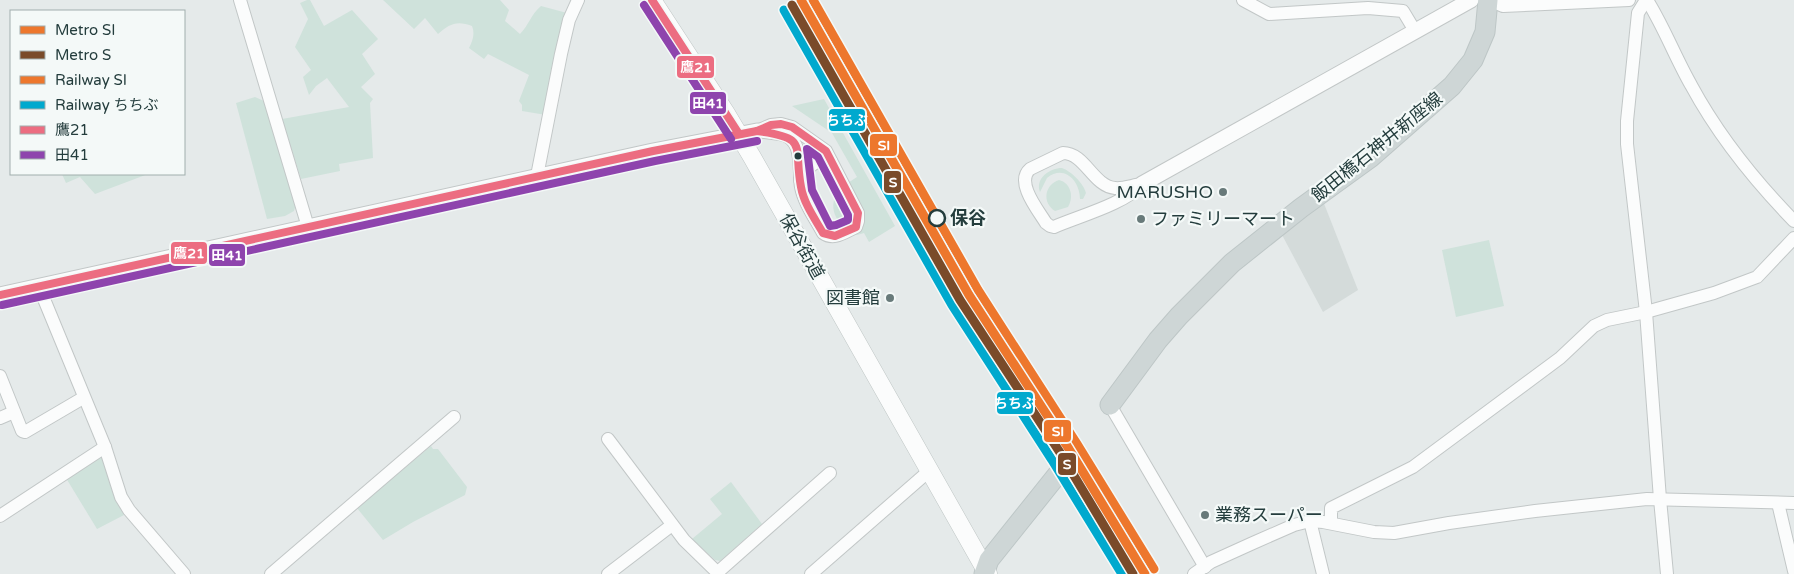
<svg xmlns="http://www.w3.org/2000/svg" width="1794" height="574" font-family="'Varela Round','Noto Sans JP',sans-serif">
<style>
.built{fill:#d4dbda}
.green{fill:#cfe2db}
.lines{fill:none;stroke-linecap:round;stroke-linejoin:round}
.minor-casing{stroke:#c2c7c7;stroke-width:14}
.tertiary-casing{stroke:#c2c7c7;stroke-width:17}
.secondary-casing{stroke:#bfc6c5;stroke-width:19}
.primary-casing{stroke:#bdc6c6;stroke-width:21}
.minor{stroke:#fbfcfc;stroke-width:12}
.tertiary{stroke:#fbfcfc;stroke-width:15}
.secondary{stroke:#fbfcfc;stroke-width:18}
.primary{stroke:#ced6d6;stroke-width:19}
.bus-1-casing{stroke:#f4f9f8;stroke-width:11}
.bus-2-casing{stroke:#f4f9f8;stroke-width:11}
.bus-1{stroke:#ec6d81;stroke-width:8}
.bus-2{stroke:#8e44ad;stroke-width:8}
.rail-1-casing{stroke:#f4f9f8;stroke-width:12}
.rail-2-casing{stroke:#f4f9f8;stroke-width:12}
.rail-1{stroke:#ed772d;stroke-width:9}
.rail-2{stroke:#00a9ce;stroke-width:9}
.metro-1-casing{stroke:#f4f9f8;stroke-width:12}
.metro-2-casing{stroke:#f4f9f8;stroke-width:12}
.metro-1{stroke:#ed772d;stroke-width:9}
.metro-2{stroke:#7a4b2a;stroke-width:9}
.bus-dot{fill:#243d3d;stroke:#f4f9f8;stroke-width:2}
.poi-dot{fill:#687a7a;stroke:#f4f9f8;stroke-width:2}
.stop-dot{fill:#f4f9f8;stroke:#243d3d;stroke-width:2.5}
.labels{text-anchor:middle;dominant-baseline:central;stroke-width:4.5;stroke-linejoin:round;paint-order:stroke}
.street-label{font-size:18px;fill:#243d3d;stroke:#f4f9f8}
.poi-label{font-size:18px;fill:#243d3d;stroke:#f4f9f8;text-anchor:end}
.stop-label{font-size:18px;font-weight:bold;fill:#243d3d;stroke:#f4f9f8;text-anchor:start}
.line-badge{stroke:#f4f9f8;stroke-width:2}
.badge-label{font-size:14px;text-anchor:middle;font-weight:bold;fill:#fff}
</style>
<rect width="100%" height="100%" fill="#e5eaea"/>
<path class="built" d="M1323,201L1358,290L1323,312L1281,233Z"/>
<g class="green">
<path d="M307,0H310L324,26L352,10L378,39L362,54L375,74L361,87L373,99L370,103L373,158L339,164L340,171L301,179L282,119L349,107L327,78L316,86L309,95L303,77L311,70L295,47L308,19L300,3Z"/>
<path d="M383,0H500L509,10L505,21L520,34C529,25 531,14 541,6L567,13L546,115L522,111V105L519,101L529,75L488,54L484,59L469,48C473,40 475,34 472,26C457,20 449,24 438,34L425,18L414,29Z"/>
<path d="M255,97L264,101L296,204L294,211L285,216L267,219L236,103Z"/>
<path d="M824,99L895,226L869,242L864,233L857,235C842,229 827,213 836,195C840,186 850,182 857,177L832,133L792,106Z"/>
<path d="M1062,168C1071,171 1084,184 1086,193L1083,199H1080C1080,181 1064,164 1047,178L1040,192C1035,178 1050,168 1062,168Z"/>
<path d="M62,174H148L95,194L80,177L66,183Z"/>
<path d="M1059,180C1071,183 1074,197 1068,207L1055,211C1042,203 1044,185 1059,180Z"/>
<path d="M1489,240L1504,306L1456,317L1442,250Z"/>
<path d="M431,446L433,449H438L467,487L465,495L413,522L383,540L357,508Z"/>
<path d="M102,456L116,501L124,515L97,529L66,478Z"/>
<path d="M731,482L762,524L720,561L715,560L692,539L722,514L710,499Z"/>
</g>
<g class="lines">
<g class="minor-casing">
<g id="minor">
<path d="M240,0L308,227"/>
<path d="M1243,0L1269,14L1368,8L1403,11L1415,31"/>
<path d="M1495,0L1496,3L1503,6L1629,0"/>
<path d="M1646,0L1638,13L1627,121V144L1646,312L1660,499L1667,574"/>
<path d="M1647,0C1664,27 1675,57 1691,85C1718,135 1754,180 1794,221"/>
<path d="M781,124L792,127L826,151L858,213V221L856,227C845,232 834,241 823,233C815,218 804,203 801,187C798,170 805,138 780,134C772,133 765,132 757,131L771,125Z"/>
<path d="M1063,153C1085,153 1093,186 1115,188C1123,189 1133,185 1142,184C1125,204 1079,216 1054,227L1050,226L1046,223C1038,210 1015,182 1030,169Z"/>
<path d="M537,176L561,54L569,20L578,0"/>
<path d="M800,180C806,169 818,156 831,161"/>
<path d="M39,287L105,447L121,497L129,510L184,574"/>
<path d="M0,376L22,431L25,432L83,398"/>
<path d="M1110,405L1205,567"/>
<path d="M0,418L14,412"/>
<path d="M608,439L684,540L719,574"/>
<path d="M1778,503L1794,571"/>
<path d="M0,516L105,447"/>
<path d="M1310,521L1323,574"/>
<path d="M1331,523V508L1413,467L1560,358L1594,326L1607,320L1646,312L1714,293L1757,277L1794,238"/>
<path d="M718,572L830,473"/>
<path d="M271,574L454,417"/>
<path d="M608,574L672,525"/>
<path d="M811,574L929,471"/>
<path d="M1194,574L1211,562L1253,543L1294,525L1310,521L1323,522L1374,532L1394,533L1449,523L1535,511L1647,499L1794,503"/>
</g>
</g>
<g class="tertiary-casing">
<g id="tertiary">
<path d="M1142,184L1471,0"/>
<path d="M0,295L653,151L757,131"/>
</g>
</g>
<g class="secondary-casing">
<path id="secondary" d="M652,0L727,115L752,157L988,574"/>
</g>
<g class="primary-casing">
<g id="primary">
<path d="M1110,405L1158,340L1179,316L1232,263L1301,208L1370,158L1452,86L1473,60L1485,32L1488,0"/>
<path d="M984,574L989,560L1061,470"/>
</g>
</g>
<use href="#minor" class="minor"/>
<use href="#tertiary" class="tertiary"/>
<use href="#secondary" class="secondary"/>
<use href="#primary" class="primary"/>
<g class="bus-1-casing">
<g id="bus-1">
<path d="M652,0L739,134"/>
<path d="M781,124L792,127L826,151L858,213L856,227L835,236L823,233C815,219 804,204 801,187C793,145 810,138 757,131L771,125Z"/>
<path d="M0,295L653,151L757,131"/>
</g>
</g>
<g class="bus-2-casing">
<g id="bus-2">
<path d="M644,5L731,139"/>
<path d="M807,149L818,157L848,215V220L836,225L830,226L812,190Z"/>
<path d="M2,305L655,161L757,141"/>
</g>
</g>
<use href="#bus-1" class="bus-1"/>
<use href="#bus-2" class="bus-2"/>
<g class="rail-1-casing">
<path id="rail-1" d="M813,0L978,290L1077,444L1154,569"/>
</g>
<g class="rail-2-casing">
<path id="rail-2" d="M784,10L952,305L1052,460L1122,574"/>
</g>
<use href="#rail-1" class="rail-1"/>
<use href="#rail-2" class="rail-2"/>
<g class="metro-1-casing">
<path id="metro-1" d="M801,0L969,295L1069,449L1145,574"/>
</g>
<g class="metro-2-casing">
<path id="metro-2" d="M792,5L960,300L1061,454L1133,574"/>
</g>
<use href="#metro-1" class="metro-1"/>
<use href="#metro-2" class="metro-2"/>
</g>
<circle class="bus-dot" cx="798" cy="156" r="4.5"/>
<g class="poi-dot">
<circle cx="1223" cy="192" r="5"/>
<circle cx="1141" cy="219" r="5"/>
<circle cx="890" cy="298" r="5"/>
<circle cx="1205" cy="515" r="5"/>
</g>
<circle class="stop-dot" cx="937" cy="218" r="8"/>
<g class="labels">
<g class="street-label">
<text transform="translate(1377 147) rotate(-39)">飯田橋石神井新座線</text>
<text transform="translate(802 246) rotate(61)">保谷街道</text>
</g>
<g class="poi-label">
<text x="1213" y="192">MARUSHO</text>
<text x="1151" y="219" text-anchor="start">ファミリーマート</text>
<text x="880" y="298">図書館</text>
<text x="1215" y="515" text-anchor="start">業務スーパー</text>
</g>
<g class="stop-label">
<text x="950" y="218">保谷</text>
</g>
</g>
<g class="line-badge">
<rect x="676" y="55" width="39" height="24" rx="5" fill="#ec6d81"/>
<rect x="689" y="91" width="38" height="24" rx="5" fill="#8e44ad"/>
<rect x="828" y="108" width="38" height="24" rx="5" fill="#00a9ce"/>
<rect x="869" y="133" width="29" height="24" rx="5" fill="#ed772d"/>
<rect x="883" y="170" width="19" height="24" rx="5" fill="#7a4b2a"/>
<rect x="170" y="241" width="38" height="24" rx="5" fill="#ec6d81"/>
<rect x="208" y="243" width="38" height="24" rx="5" fill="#8e44ad"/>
<rect x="996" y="391" width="38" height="24" rx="5" fill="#00a9ce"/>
<rect x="1043" y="419" width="29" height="24" rx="5" fill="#ed772d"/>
<rect x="1057" y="452" width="20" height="24" rx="5" fill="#7a4b2a"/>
</g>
<g class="badge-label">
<text x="696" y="72">鷹21</text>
<text x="708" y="108">田41</text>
<text x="847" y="125">ちちぶ</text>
<text x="884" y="150">SI</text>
<text x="893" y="187">S</text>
<text x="189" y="258">鷹21</text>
<text x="227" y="260">田41</text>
<text x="1015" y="408">ちちぶ</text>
<text x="1058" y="436">SI</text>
<text x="1067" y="469">S</text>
</g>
<rect x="10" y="10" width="175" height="165" fill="#f4f9f8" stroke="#a1aead"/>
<rect x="20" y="26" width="25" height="8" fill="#ed772d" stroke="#a1aead"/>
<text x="55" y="35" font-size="15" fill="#243d3d">Metro SI</text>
<rect x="20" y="51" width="25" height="8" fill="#7a4b2a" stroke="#a1aead"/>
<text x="55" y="60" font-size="15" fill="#243d3d">Metro S</text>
<rect x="20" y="76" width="25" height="8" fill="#ed772d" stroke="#a1aead"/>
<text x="55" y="85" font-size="15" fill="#243d3d">Railway SI</text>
<rect x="20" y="101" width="25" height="8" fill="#00a9ce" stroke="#a1aead"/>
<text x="55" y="110" font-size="15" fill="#243d3d">Railway ちちぶ</text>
<rect x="20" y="126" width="25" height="8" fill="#ec6d81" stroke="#a1aead"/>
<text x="55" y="135" font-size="15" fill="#243d3d">鷹21</text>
<rect x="20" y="151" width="25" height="8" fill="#8e44ad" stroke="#a1aead"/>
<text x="55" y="160" font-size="15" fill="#243d3d">田41</text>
</svg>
